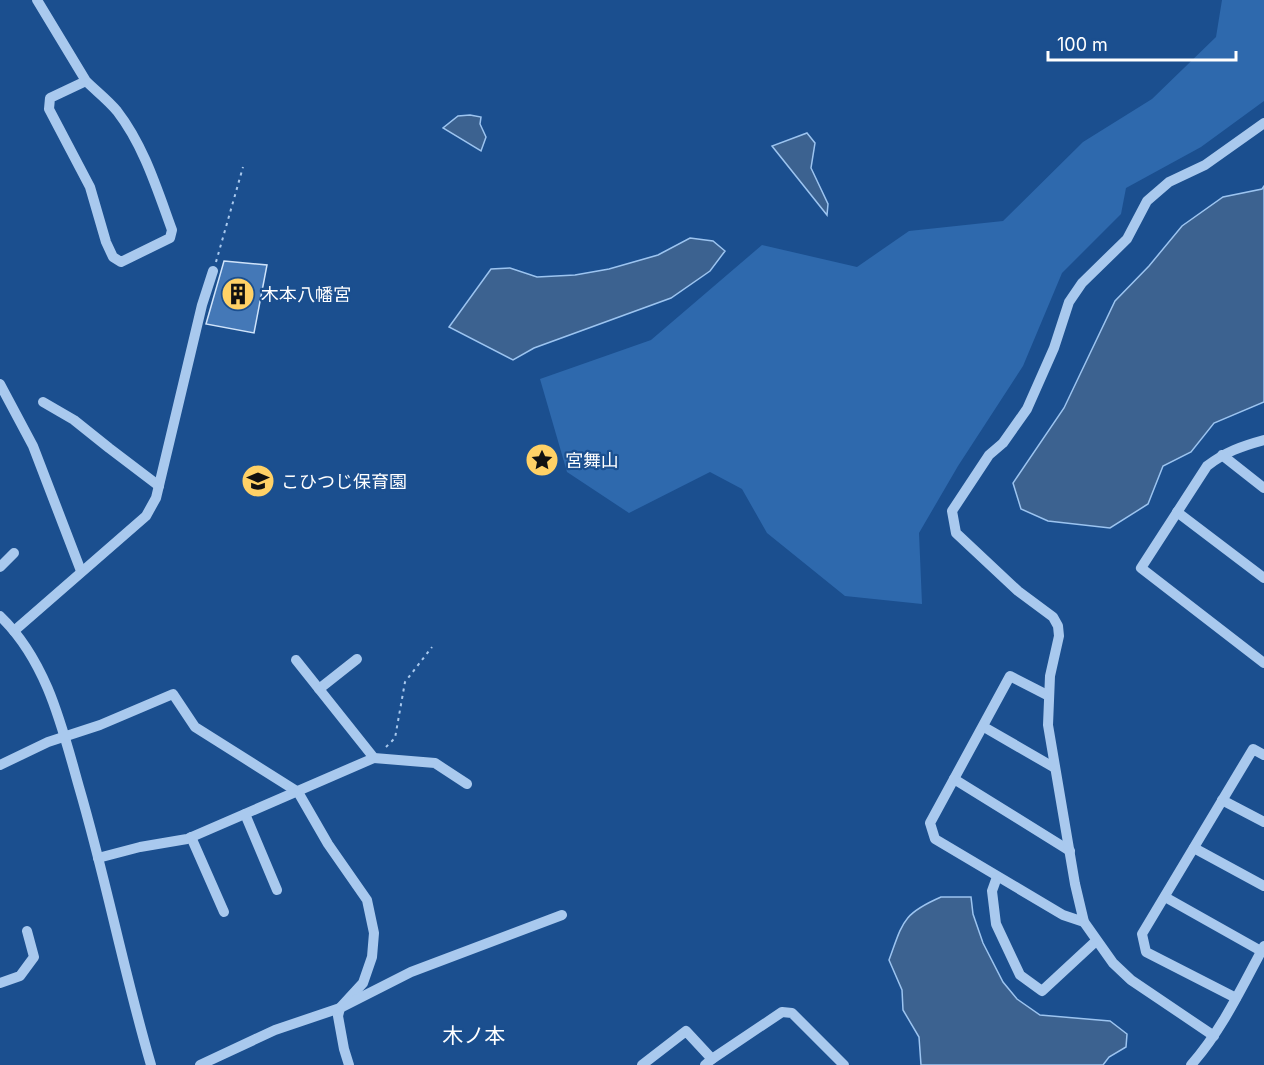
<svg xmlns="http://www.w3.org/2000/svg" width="1264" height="1065" font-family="Inter,'Noto Sans JP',sans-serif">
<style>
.green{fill:#2e69ad}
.water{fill:#3c6290;stroke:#9cc4f0;stroke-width:1.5}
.building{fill:#4478b7;stroke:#cfe3fa;stroke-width:1.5}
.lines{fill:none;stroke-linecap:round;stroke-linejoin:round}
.path{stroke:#a9c9ee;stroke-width:2;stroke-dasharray:3 4.5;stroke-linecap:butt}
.minor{stroke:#a9c9ee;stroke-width:10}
.labels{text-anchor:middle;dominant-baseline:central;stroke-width:4.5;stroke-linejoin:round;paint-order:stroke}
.poi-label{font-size:18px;fill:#fff;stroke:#1b4f8f;text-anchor:start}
.quarter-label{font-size:21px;fill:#fff;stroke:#1b4f8f}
</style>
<rect width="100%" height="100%" fill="#1b4f8f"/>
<path class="green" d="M1222,0H1264V101L1201,147L1126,188L1121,214L1062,273L1023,366L958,466L919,533L922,604L845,596L767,533L742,489L710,472L629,513L567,472L540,379L651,340L762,245L857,267L909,231L1003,221L1083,142L1152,99L1216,37Z"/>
<g class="water">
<path d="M470,115L481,117L480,124L486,137L481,151L443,128L458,116Z"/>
<path d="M807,133L815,143L811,168L828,204L827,215L772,146Z"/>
<path d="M1264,186V402L1214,423L1191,452L1163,466L1148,504L1110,528L1048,521L1021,509L1013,483L1064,408L1115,301L1149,266L1182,226L1223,197L1262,189Z"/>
<path d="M690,238L713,241L725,251L710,271L671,298L534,348L513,360L449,327L491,269L510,268L537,277L575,275L609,269L658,255Z"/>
<path d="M941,897H971L973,914L983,943L1003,982L1017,999L1040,1015L1110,1021L1127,1034L1126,1047L1109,1057L1103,1065H921L919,1037L903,1010L902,990L889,960C903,922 902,914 941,897Z"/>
</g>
<path class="building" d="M224,261L267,265L254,333L206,324Z"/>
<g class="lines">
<g class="path">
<path d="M216,262L243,167"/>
<path d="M386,747L395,738L405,682L432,647"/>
</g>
<g class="minor">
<path d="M37,0L86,81L50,98L49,109L90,187L106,242L113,257L121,262L170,238L172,230C157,189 144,146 117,111C108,100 96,91 86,81"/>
<path d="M0,384L33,446L81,571"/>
<path d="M43,402L74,420L109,448L159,486"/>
<path d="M1264,440C1242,446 1225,452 1207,466L1141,568L1264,663"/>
<path d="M1222,455L1264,488"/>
<path d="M1177,512L1264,578"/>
<path d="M0,567L14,553"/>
<path d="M0,616C47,661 62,727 79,787C106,879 124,973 151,1065"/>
<path d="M14,631L146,516L156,498L202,305L213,271"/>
<path d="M296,660L374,758L435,763L467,784"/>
<path d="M319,689L357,659"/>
<path d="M1049,696L1010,676L930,823L935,839L1063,915L1084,922"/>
<path d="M984,727L1055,768"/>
<path d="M0,765L48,742L100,725L173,694L195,727L298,792L328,844L367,900L374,933L372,957L363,983L340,1008L338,1016L344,1049L349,1065"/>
<path d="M954,779L1070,851"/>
<path d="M1222,800L1264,822"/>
<path d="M245,814L277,890"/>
<path d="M191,837L224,912"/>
<path d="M1194,848L1264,886"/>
<path d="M98,858L140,847L187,839L374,758"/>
<path d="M997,877L992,891L996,924L1020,975L1042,991L1096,941"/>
<path d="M1165,897L1261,951"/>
<path d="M0,983L20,976L34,957L27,931"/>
<path d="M1236,998L1146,952L1142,934L1253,749L1264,755"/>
<path d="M1214,1036L1131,980L1113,963L1084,922L1075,884L1048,725L1050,676L1059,636L1058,626L1053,617L1018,591L956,533L952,511L989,455L1003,443L1027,409L1054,348L1069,302L1082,283L1127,239L1147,201L1169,182L1205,165L1264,123"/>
<path d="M712,1059L782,1012L792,1013L844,1065"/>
<path d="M200,1065L275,1030L340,1008L411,972L562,915"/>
<path d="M642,1065L686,1031L712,1059L705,1065"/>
<path d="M1191,1065C1222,1030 1242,987 1264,946"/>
</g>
</g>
<defs>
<g id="building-disc" transform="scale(1.725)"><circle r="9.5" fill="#ffd166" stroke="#1b4f8f"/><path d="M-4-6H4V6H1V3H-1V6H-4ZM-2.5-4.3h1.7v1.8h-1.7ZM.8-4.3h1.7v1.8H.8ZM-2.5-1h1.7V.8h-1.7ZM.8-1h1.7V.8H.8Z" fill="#111"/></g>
<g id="sight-disc" transform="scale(1.725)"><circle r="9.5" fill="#ffd166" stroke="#1b4f8f"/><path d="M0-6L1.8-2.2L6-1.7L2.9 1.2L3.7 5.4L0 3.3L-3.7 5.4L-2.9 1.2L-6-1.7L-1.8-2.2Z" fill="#111"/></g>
<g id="school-disc" transform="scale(1.725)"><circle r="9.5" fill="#ffd166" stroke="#1b4f8f"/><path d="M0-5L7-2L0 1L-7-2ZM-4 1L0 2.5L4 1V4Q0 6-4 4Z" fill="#111"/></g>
</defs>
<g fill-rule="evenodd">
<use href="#building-disc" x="238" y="294"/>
<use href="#sight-disc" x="542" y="460"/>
<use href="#school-disc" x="258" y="481"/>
</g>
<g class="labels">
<g class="poi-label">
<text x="261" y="294">木本八幡宮</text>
<text x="565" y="460">宮舞山</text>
<text x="281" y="481">こひつじ保育園</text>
</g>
<g class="quarter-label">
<text x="474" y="1035">木ノ本</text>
</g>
</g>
<path d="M1048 51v9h188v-9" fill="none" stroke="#ffffff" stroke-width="3"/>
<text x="1057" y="51" font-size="18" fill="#ffffff" stroke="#1b4f8f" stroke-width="4.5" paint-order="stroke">100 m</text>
</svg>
